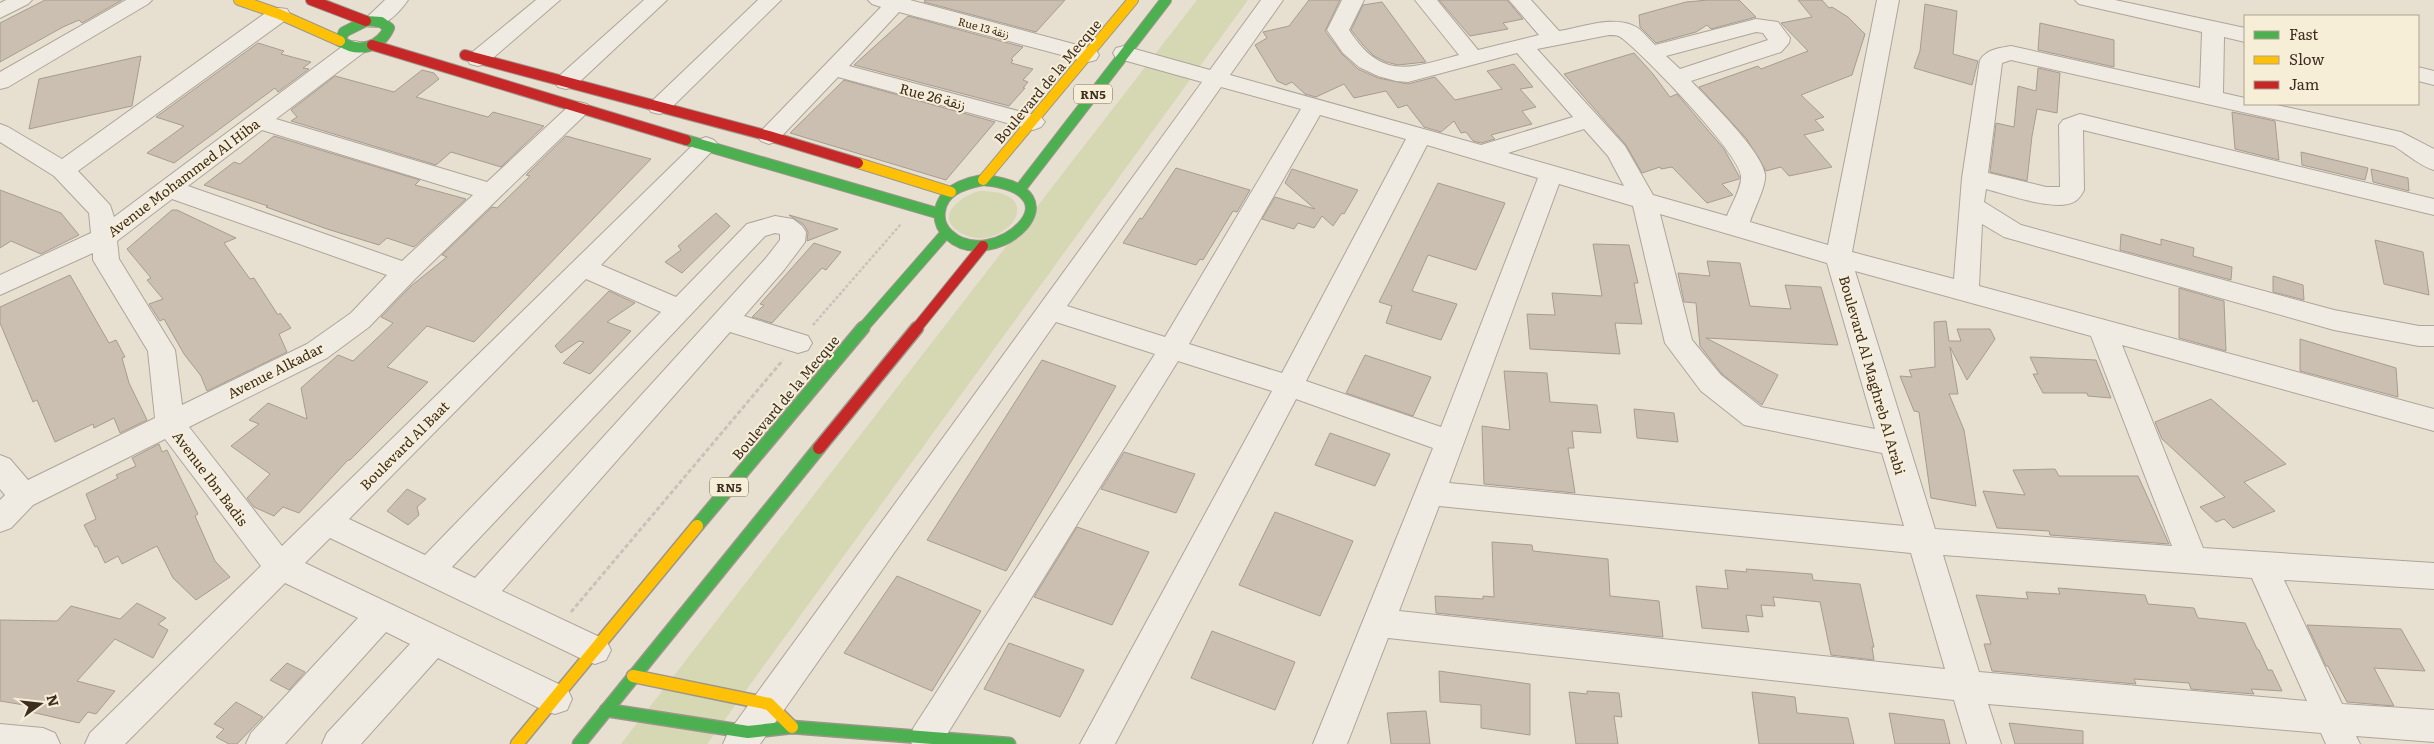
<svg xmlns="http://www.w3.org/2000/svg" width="2434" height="744" font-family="Literata,'Noto Sans Arabic',serif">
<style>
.green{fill:#d6d7b3}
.building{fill:#cbbfb2;stroke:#a89c90}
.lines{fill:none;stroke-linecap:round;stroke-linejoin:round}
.street-casing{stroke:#ada599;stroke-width:2}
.fast-far1-casing{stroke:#9c958a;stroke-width:12}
.fast-casing{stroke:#9c958a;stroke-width:15}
.slow-far1-casing{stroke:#9c958a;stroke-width:12}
.slow-casing{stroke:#9c958a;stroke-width:15}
.jam-far1-casing{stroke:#9c958a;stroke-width:12}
.jam-casing{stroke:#9c958a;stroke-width:15}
.path-far1{stroke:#c8c2b9;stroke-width:2.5;stroke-dasharray:3 2;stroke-linecap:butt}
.path{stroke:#c8c2b9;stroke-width:3;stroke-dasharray:4.5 2.5;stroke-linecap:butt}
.street{fill:#efebe3;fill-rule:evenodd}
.fast-far1{stroke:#4caf50;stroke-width:10}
.fast{stroke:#4caf50;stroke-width:12}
.slow-far1{stroke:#ffc107;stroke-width:10}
.slow{stroke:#ffc107;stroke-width:12}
.jam-far1{stroke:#c62828;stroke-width:10}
.jam{stroke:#c62828;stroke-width:12}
.labels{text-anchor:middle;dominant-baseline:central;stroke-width:4;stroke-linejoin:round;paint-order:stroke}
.far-street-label{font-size:11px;fill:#3d2e20;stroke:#f7eed8}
.shield{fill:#f7eed8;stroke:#756857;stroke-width:1}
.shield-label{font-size:12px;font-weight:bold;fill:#3d2e20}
.street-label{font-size:14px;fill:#3d2e20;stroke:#f7eed8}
</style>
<rect width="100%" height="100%" fill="#e7e0d1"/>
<g class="green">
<path d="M1197,0H1248L707,744H621Z"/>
<path d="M979,191C1053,190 1004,255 963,234C932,218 959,197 979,191Z"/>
</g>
<g class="building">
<path d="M45,0H122L82,23L79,20L63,27L0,62V23Z"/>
<path d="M925,0H1065L1036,32L924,2Z"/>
<path d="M1309,0H1340L1325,31L1342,54L1358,69L1378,78L1408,84L1435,77L1455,100L1502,89L1487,71L1514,64L1533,87L1520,89L1536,107L1522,111L1532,124L1491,135L1495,139L1481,143L1473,141L1466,132L1461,133L1454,121L1441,132L1424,127L1407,105L1398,108L1386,91L1354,98L1344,84L1316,97L1305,94L1292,82L1286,85L1277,81L1255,45L1267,38L1263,32L1289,26Z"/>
<path d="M1439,0H1507L1523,19L1503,23L1508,29L1470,36Z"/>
<path d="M1708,0H1739L1756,17L1711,29L1707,25L1696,32L1656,43L1640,27L1639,15L1686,2Z"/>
<path d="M1798,0H1822L1829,8L1832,7L1848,17L1865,34L1852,75L1801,95L1824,117L1815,120L1824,130L1804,135L1832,167L1789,176L1781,167L1766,171L1746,138L1699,87L1758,66L1761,69L1808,51L1781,23L1812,17Z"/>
<path d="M1382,2L1426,62L1398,65L1386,62L1374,56L1363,45L1351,30L1363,5Z"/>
<path d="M1925,4L1957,11L1953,54L1978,61L1972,85L1914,68L1920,51Z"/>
<path d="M908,16L1023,47L1011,59L1013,60L1011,63L1033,69L1023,80L1028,82L1023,88H1025L1009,106L854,65Z"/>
<path d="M2040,23L2114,40V67L2038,50Z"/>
<path d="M258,43L284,51L281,54L311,62L303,68L309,69L278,92L275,88L174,163L147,153L184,126L156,117Z"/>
<path d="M1634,53L1653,74L1670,97L1677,94L1724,149L1739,176V179L1722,184L1733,195L1707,203L1672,167L1661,169L1660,167L1642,173L1626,145L1564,74Z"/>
<path d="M141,56L132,106L29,129L39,79Z"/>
<path d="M2038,68L2060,73L2057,113L2037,109L2032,136L2027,181L1990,172L1996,123L2014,127L2018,86L2036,91Z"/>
<path d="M422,70L434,73L439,79L416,97L488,117L493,112L544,126L501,167L451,152L436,165L291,121L297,117L291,110L335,76L394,92Z"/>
<path d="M844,80L995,122L946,180L790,133Z"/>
<path d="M2232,112L2275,121L2279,160L2235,149Z"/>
<path d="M274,136L420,180L415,185L466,199L414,247L387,238L379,245L327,229L266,207L268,206L204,185L234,162L240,164Z"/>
<path d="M566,136L651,159L474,342L427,326L387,367L428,382L350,460H348L299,513L283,507L274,516L254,507L247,498L270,474L231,446L259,424L249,420L268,403L307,419L301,388L338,355L353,361L393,323L381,317L411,286L447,257L442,255L492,207L497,208L530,176L526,175Z"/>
<path d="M2301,152L2368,168L2365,180L2302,165Z"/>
<path d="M1176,168L1250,190L1237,212L1233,211L1203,260L1200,259L1196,265L1123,243L1140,218L1142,219Z"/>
<path d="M1292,169L1358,190L1344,214L1342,213L1333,226L1322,216L1314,228L1298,223L1294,229L1262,219L1275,197L1315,209L1285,183Z"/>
<path d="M2371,169L2408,178L2409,191L2373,182Z"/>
<path d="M1438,183L1505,203L1476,270L1428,255L1412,291L1457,304L1441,340L1386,323L1392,306L1379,302Z"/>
<path d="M0,190L61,213L79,235L41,254L11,241L0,248Z"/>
<path d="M172,210H177L236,238L224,243L250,279L254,278L278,315L280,313L291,328L279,334L287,352L207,391L201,376L184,354L164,319L160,321L149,304L163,299L147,280L151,278L127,249Z"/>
<path d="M716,213L730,226L682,273L665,262L681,250L678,246Z"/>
<path d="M789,215L838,229L807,241L808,232L804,225Z"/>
<path d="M2121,234L2161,245V239L2194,248L2193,256L2232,267L2231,280L2120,250Z"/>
<path d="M2375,240L2423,252L2429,295L2384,284Z"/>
<path d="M814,243L841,252L826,270L822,268L772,323L752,317L764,305L760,304Z"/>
<path d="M1593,244L1629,245L1638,283H1634L1642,324L1615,323L1620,354L1530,349L1527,314L1555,315L1552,293L1602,296Z"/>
<path d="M1707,261L1740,263L1750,306L1791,309L1785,285L1821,287L1838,345L1706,338L1778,375L1762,405L1722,374L1700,346L1696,303L1684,302L1678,273L1710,276Z"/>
<path d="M70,275L109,343L116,340L125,357L122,358L129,383L147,420L120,433L114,418L94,428L93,424L55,442L37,400L33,402L0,323V307Z"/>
<path d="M2273,276L2303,285L2304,300L2273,292Z"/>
<path d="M2179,288L2224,301L2226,351L2179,338Z"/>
<path d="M609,291L635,303L607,322L631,331L590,374L563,363L584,342L579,341L561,353L555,346Z"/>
<path d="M1946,321L1949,341H1961L1957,329H1990L1995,339L1967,380L1950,347L1958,394H1949L1964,430L1976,506L1931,498L1919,412L1914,411L1900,376L1912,377L1909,370L1935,367L1934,322Z"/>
<path d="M2300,339L2396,368L2398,397L2300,371Z"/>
<path d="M1365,355L1431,377L1413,416L1346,393Z"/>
<path d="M2030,357L2096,360L2111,398L2088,396L2087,393H2043L2033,374H2038Z"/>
<path d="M1042,360L1116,386L1006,571L927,540Z"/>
<path d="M1504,371L1547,373L1550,402L1597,405L1601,433L1572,431L1574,448H1568L1575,493L1484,484L1482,426L1510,430Z"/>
<path d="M2211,399L2286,464L2244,482L2275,511L2233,528L2224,519L2216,522L2200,507L2225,497L2162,439L2155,422Z"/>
<path d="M1634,409L1674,413L1678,442L1637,438Z"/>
<path d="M1330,433L1390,454L1375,486L1315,465Z"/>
<path d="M159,444L162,452L167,450L198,514L195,516L215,561L230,577L196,600L173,578L157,546L122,564L118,556L105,563L97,546L95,547L84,525L96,519L86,494L118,478L116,475L136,466L132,458Z"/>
<path d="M1124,452L1195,474L1176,513L1101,489Z"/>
<path d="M2055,469L2059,476H2138L2169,544L2050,535L2049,531L1997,528L1983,491L2025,495L2013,470Z"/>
<path d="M407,489L426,499L417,507L419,515L408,525L387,511Z"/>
<path d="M1275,512L1353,541L1320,616L1239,585Z"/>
<path d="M1077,527L1149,552L1112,625L1034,597Z"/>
<path d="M1492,542L1532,545L1533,551L1608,559L1610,596L1659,601L1663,637L1436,613L1435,596L1483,599V596L1494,597Z"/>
<path d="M1746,569L1812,574L1813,580L1860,584L1874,647H1872L1874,660L1831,655L1820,602L1773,597L1775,606L1761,605L1763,617L1746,615L1749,632L1702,628L1696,586L1728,589L1725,570L1747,572Z"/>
<path d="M897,576L981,611L932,691L844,653Z"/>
<path d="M2058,588L2145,595L2148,604L2194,608L2198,618L2245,623L2257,649L2259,650L2268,670H2272L2282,691L2251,689L2254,694L2191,689L2189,683L2134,679L2136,684L1992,671L1984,644H1991L1976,595L2028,599L2026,592L2060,594Z"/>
<path d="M137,603L166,618L158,624L168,630L153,658L115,639L77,681L115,691L96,714L88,712L79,723L27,711L30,706L0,701V620L57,621L71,606L120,619Z"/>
<path d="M2307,625L2401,629L2425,671L2374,668L2394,706L2347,702L2328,666H2326Z"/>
<path d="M1212,631L1295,662L1275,710L1191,678Z"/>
<path d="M1009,643L1084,670L1060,717L984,689Z"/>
<path d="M287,663L305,672L289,690L270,680Z"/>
<path d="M1439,671L1530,684V735L1481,728V705L1440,702Z"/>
<path d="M1587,691L1619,693L1622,717L1614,716L1618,744H1576L1569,692L1587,694Z"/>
<path d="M1752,692L1795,697L1797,713L1848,718L1854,744H1759Z"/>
<path d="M236,702L263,717L237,744H229L216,737L224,729L214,724Z"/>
<path d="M1426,711L1430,744H1391L1387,713Z"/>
<path d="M1889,713L1944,720L1950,744H1895Z"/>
<path d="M2009,723L2083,731V744H2015Z"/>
</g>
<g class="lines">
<g class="street-casing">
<g id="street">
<path d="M6,0H32L28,4L0,18V3Z"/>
<path d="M126,0H152L148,4L8,87L0,89V72Z"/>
<path d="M385,0H408C399,13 383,30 366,26L363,21Z"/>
<path d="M536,0H560L486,64L478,66L470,64L467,59L470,54Z"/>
<path d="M644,0H667L574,87L566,89L558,87L555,82L558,77Z"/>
<path d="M758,0H781L667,112L659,114L651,112L648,107L651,102Z"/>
<path d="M868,0H910L1096,50L1099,55L1096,60L1088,62L899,12L849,66L1041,117L1045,122L1041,127L1033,130L838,77L777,141L769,144L761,141L757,136L761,131L881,7L872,4Z"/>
<path d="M1261,0H1283L1230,75L1481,145L1573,117L1517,53L1408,82L1396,81L1378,76L1359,67L1343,53L1327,30L1342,0H1364L1349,30C1382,81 1410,68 1459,55L1415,0H1437L1478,50L1539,35L1509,0H1531L1559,31C1583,27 1616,14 1638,28C1644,33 1650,40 1655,45L1756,19L1778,22L1790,38L1789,43L1781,52L1691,81C1709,100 1761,150 1765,174C1767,185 1753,211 1750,222L1828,245L1877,0H1899L1852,252L1954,279L1962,178L1980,60C1987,49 1999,48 2011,46L2200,88L2202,32L2079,4L2075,0H2115L2245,28V42L2224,37L2223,93L2245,98V104H2272L2401,132L2434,149V170C2420,166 2407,154 2394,146L2011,60L2002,63L1988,173L2046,187H2060L2059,125L2063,120L2080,114L2434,199V215L2083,130L2084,190C2082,194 2079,199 2074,202C2056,212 2005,194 1986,189L1984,202L2021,225L2334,310L2419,326H2434V346H2419L2334,330L2004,237L1982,224L1979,286L2434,409V431L2122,345L2203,548L2434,563V589L2284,580L2342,704L2434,710V742L2356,736L2360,744H2326L2321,733L1988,704L2001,744H1967L1954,700L1388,638L1347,744H1313L1433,448L1296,399L1115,744H1080L1272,391L1178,361L941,744H912L909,738L914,727L1155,354L1056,322L760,744H723L728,733L1202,82L1116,58L1113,53L1116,48L1124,46L1210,70ZM1756,32L1763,33L1768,40L1680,69L1666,56ZM1609,35C1615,35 1619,35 1623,39C1644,55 1740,154 1741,176C1742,188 1731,205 1727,216L1653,195L1625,146L1537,49ZM1221,87L1301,109L1165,337L1067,306ZM1320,115L1406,139L1282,373L1189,344ZM1584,129L1608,156L1624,186L1508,153ZM1427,145L1538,178L1441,427L1306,381ZM1559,184L1633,206L1665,343L1701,391L1744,425L1882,453L1904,526L1449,483ZM1660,214L1827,263L1875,429L1761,407L1721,375L1692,340ZM1855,271L2091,336L2172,546L1935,529ZM1439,506L1911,553L1945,669L1399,611ZM1943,555L2252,578L2307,701L1979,672Z"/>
<path d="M279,8L287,9L290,14L287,19L78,171L110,205L114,217L347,43L355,41L363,43L366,48L363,53L276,119L487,182L571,104L579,102L587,104L591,109L415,279L369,327L327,358L189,427L282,546L698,140L706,137L714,140L718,145L601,265L676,297L747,224L775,216L793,219L802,226L806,232L805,242L784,270L744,316L808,336L812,343L808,350L798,353L730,332L502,591L606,640L611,650L606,660L595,664L584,660L330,538L305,563L567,688L572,699L567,710L555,714L543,710L438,658L361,744H322L327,733L410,644L386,632L285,744H246L251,733L358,618L285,583L125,744H85L90,733L261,566L165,439L33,505L11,528L0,532V500L5,495L0,489V455L10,459L28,480L155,418L148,351L93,260V253L0,295V275L91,233L89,213L54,176L0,142V124L8,127L62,159L271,9ZM262,130L473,195L402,261L188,186ZM172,199L387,275L351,313L307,344L182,405L175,350L119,259L117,241ZM775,233L780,234V240L766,258L475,578L452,567L765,236ZM586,279L661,312L425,555L349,519Z"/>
<path d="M2418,67L2434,71V85L2418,81Z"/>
<path d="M0,724L43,728L55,733L60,744H0Z"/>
</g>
</g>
<g class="fast-far1-casing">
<g id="fast-far1">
<path d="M366,21L381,22L389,28C380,48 358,53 340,41L344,32Z"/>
<path d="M686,140L937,213"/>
<path d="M983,180C1089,191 992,275 949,235C934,222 938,200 954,190C963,184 973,182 983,180Z"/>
<path d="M1021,188L1166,0"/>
<path d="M862,329L945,234"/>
</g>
</g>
<g class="fast-casing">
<g id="fast">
<path d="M697,526L863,328"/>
<path d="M606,710L748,732L792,727L1009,744"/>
<path d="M579,744L819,448"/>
</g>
</g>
<g class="slow-far1-casing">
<g id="slow-far1">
<path d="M239,0L279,14L340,41"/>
<path d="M858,163L951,192"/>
<path d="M983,180L1133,0"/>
</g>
</g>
<g class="slow-casing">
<g id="slow">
<path d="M633,676L769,704L792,727"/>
<path d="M517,744L697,526"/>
</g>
</g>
<g class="jam-far1-casing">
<g id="jam-far1">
<path d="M311,0L366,21"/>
<path d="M372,45L686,140"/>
<path d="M465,55L769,136L858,163"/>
<path d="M916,329L983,246"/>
</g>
</g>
<g class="jam-casing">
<path id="jam" d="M819,448L917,328"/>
</g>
<path class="path-far1" d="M813,325L901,224"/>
<path class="path" d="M571,612L783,360"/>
<use href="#street" class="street"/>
<use href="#fast-far1" class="fast-far1"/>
<use href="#fast" class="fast"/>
<use href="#slow-far1" class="slow-far1"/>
<use href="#slow" class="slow"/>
<use href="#jam-far1" class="jam-far1"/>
<use href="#jam" class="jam"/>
</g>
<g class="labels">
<g class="far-street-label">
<text transform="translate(984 27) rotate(15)">Rue 13 زنقة</text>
</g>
<g class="shield">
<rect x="1074" y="84.5" width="38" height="19" rx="4"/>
<rect x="710" y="477.5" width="38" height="19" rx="4"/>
</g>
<g class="shield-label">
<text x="1093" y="94">RN5</text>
<text x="729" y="487">RN5</text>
</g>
<g class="street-label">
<text transform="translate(1047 81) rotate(-50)">Boulevard de la Mecque</text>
<text transform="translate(933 96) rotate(15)">Rue 26 زنقة</text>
<text transform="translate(183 177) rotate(-37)">Avenue Mohammed Al Hiba</text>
<text transform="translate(275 370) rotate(-27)">Avenue Alkadar</text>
<text transform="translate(1873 375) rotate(74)">Boulevard Al Maghreb Al Arabi</text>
<text transform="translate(785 397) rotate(-50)">Boulevard de la Mecque</text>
<text transform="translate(404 445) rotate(-45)">Boulevard Al Baat</text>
<text transform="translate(211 478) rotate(53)">Avenue Ibn Badis</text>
</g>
</g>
<rect x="2244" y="15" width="175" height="90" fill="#f7eed8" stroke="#ada18e"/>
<rect x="2254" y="31" width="25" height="8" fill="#4caf50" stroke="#ada18e"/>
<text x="2289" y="40" font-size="15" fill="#3d2e20">Fast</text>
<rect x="2254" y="56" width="25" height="8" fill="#ffc107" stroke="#ada18e"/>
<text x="2289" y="65" font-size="15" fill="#3d2e20">Slow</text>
<rect x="2254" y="81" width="25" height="8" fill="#c62828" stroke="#ada18e"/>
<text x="2289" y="90" font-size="15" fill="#3d2e20">Jam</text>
<g transform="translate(40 704) rotate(75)" stroke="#f7eed8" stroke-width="4" paint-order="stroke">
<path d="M0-4L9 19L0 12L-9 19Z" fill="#3d2e20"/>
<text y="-8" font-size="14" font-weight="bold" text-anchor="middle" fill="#3d2e20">N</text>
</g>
</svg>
